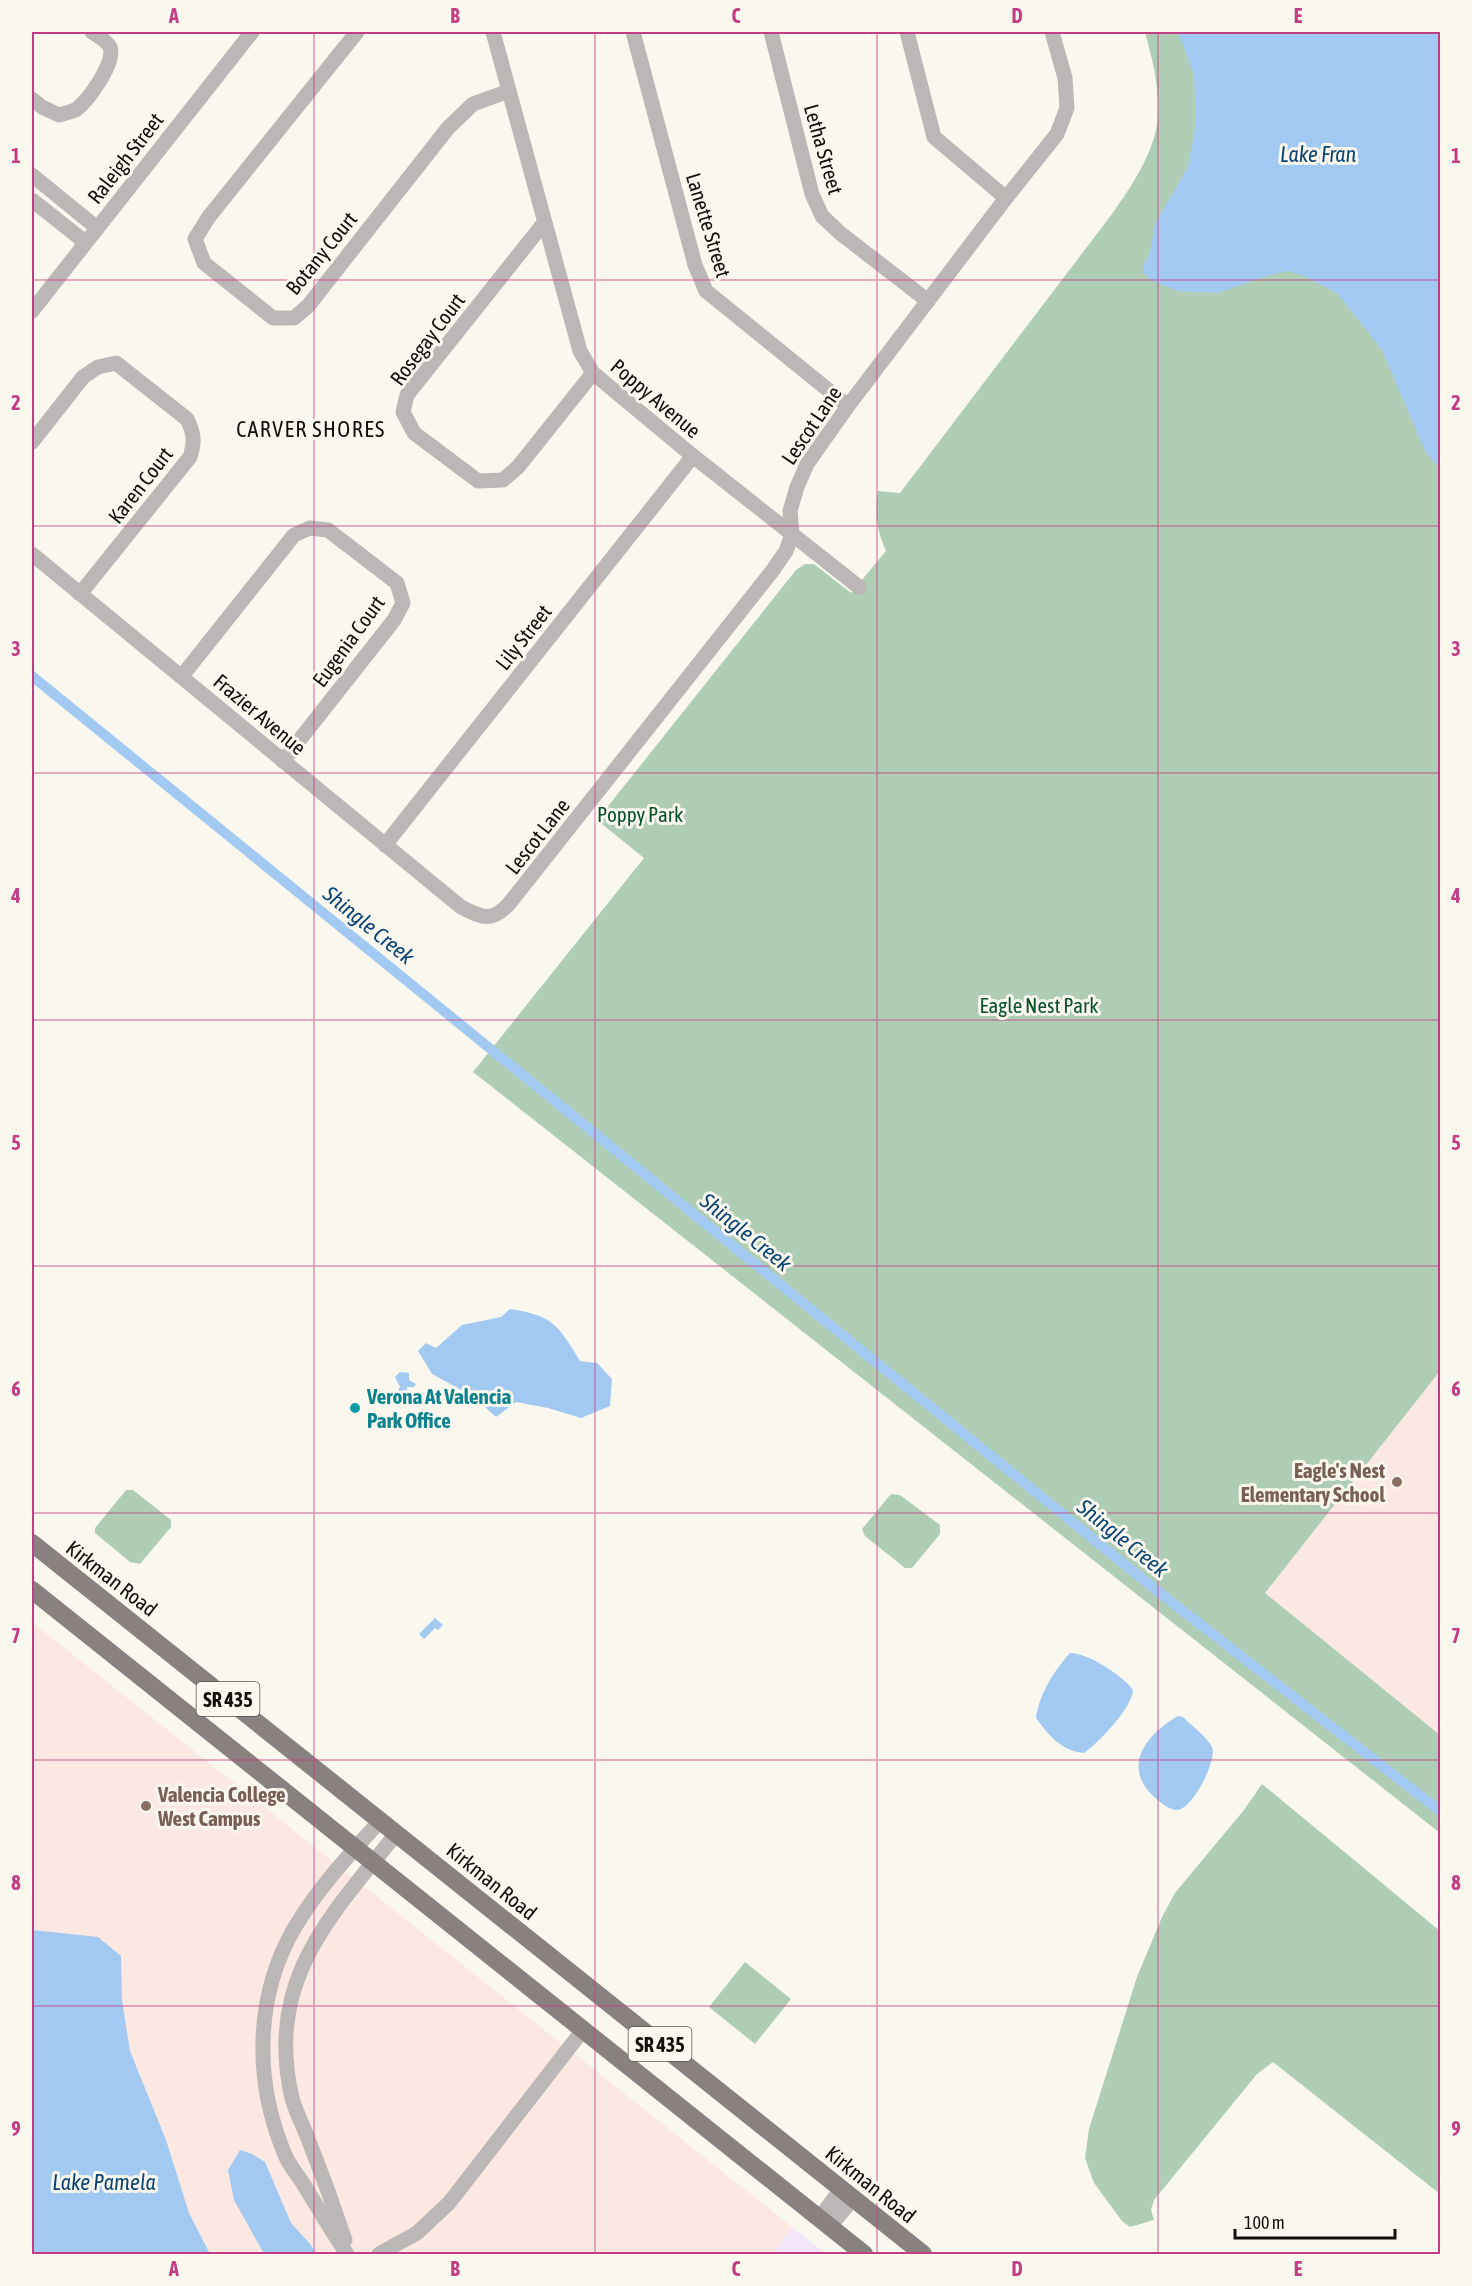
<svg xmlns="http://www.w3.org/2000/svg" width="1472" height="2286" font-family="'Asap Condensed',sans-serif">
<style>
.commercial{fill:#f5e7fa}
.education{fill:#fce8e2}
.green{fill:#aecdb4}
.water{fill:#a2c9f1}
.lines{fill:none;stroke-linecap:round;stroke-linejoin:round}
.canal{stroke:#a2c9f1;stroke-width:10}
.minor{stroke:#bbb7b6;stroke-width:15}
.major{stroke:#898180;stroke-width:18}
.grid{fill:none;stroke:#c23e84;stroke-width:1.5;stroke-opacity:0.55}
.culture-dot{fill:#0f9aa8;stroke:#faf7ef;stroke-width:2}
.education-dot{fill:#8d6e63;stroke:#faf7ef;stroke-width:2}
.labels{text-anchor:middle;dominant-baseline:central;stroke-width:6;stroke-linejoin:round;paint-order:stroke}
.shield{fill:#faf7ef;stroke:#565550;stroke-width:1.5}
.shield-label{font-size:20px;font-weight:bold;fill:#100f0c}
.street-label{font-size:21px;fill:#100f0c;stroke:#faf7ef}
.park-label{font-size:21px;fill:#075226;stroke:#faf7ef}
.culture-label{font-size:21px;font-weight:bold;fill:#0d838f;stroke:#faf7ef;text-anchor:start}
.education-label{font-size:21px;font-weight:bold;fill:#785e54;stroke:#faf7ef;text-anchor:end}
.water-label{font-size:22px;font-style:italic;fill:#094474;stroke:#faf7ef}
.neighbourhood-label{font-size:22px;letter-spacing:1.5px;fill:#100f0c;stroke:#faf7ef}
.neatline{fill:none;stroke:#c23e84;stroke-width:2}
.grid-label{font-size:20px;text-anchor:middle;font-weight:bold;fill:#c23e84}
</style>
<rect width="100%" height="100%" fill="#faf7ef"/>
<path class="commercial" d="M792,2227L826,2254H771Z"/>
<g class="education">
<path d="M1440,1371V1735L1265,1593Z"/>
<path d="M32,1622L792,2227L771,2254H32Z"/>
</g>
<g class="green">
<path d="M1145,32H1440V1371L1265,1593L1440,1735V1833L473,1072L644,858L597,820L796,570L805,564H814L851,593L886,551C877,530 874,514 878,491L900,493L1112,214C1128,191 1144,168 1153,141C1165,107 1154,65 1145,32Z"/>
<path d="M126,1490H133L171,1520V1527L140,1564L130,1562L95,1533V1528Z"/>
<path d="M891,1494L900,1495L940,1525V1534L912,1568H905L865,1536L862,1529Z"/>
<path d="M1262,1784L1440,1931V2194L1273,2062L1257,2074L1154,2200L1151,2210L1154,2220L1130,2227L1122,2221L1094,2183L1085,2158L1089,2129L1137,1977L1162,1917L1175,1893L1244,1810Z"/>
<path d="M745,1962L791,1999L755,2044L709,2007Z"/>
</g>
<g class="water">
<path d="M1178,32H1440V463L1436,464L1425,451L1382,350L1338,294L1304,276L1288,271L1270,275L1217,293L1178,291L1152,281L1144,273V265L1150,252L1155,224L1188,167L1196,121L1194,75Z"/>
<path d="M510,1309C554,1316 558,1325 580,1361L597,1363L612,1379L610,1406L581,1418L548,1408L516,1402L496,1417L474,1397L432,1374L418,1351L426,1343L436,1348L462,1325L501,1317Z"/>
<path d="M400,1372L409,1373V1380L416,1384L414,1387H407L408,1398L400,1403L393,1398L400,1387L395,1377Z"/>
<path d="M435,1618L443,1625L438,1630L435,1628L424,1639L419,1634Z"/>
<path d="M1070,1653C1088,1653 1122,1675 1133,1690C1132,1708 1099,1742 1084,1753C1063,1752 1047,1734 1036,1718C1039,1694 1054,1671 1070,1653Z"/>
<path d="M1178,1716L1183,1717C1192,1726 1206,1736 1212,1747C1218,1760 1191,1812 1176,1810C1167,1809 1159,1801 1153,1796C1121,1765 1148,1733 1178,1716Z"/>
<path d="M32,1930L98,1937L121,1956L122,2000L130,2051L166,2140L189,2213L210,2254H32Z"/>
<path d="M240,2150L252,2154L265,2162L291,2223L311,2245L316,2254H264L234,2200L228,2170Z"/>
</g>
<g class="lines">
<path class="canal" d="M32,676L1156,1590L1440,1811"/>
<g class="minor">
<path d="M357,32L208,218L195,239L204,263L273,318H294L308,306L448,128L473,104L509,91"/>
<path d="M493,32L580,351L593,373L693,456L859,587"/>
<path d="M633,32L695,265L706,291L848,406"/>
<path d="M771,32L812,194L822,216L840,233L928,301"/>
<path d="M907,32L934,137L1006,198"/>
<path d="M32,99L42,107L59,115C65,113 72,112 77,109C89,99 116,62 110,47C107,41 98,36 92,32"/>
<path d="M32,175L97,228"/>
<path d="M32,200L85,242"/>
<path d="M544,223L407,395L403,412L414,433L478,481L503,480L518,467L593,373"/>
<path d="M32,311L252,32"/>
<path d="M32,442L83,377L98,367L116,363L187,419C194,433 195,442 190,457L80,594"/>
<path d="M32,554L461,907C482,917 490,923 508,905L773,570L786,551L792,534L790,511L797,487L807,464L848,406L1006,198L1057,134L1067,108L1065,78L1052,32"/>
<path d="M182,676L294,535L310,528L328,530L397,583L403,603L394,620L283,761"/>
<path d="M385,845L693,456"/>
<path d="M819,2219L841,2189"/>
<path d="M829,2227L853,2199"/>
<path d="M345,2240C334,2207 322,2174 309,2141C304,2127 296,2113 292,2098C265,1981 329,1918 396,1834"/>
<path d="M347,2254C332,2232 318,2208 304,2185C297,2174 287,2163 283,2150C254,2078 255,1995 295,1927C318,1888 350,1854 380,1821"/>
<path d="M379,2254L417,2233L449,2203L583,2030"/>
</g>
<g class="major">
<path d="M32,1543L923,2254"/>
<path d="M32,1590L864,2254"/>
</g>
</g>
<path class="grid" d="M314,32V2254M595,32V2254M877,32V2254M1158,32V2254M32,280H1440M32,526H1440M32,773H1440M32,1020H1440M32,1266H1440M32,1513H1440M32,1760H1440M32,2006H1440"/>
<circle class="culture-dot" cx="355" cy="1408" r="6"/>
<g class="education-dot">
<circle cx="1397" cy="1482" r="6"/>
<circle cx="146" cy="1806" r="6"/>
</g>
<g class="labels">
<g class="shield">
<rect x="196.5" y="1682" width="63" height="34" rx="4.5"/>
<rect x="628.5" y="2027" width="63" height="34" rx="4.5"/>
</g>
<g class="shield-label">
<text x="228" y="1699">SR 435</text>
<text x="660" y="2044">SR 435</text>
</g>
<g class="street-label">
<text transform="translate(824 149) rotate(74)">Letha Street</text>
<text transform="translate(125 158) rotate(-52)">Raleigh Street</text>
<text transform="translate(709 225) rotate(73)">Lanette Street</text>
<text transform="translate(321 253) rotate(-51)">Botany Court</text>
<text transform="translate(427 339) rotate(-53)">Rosegay Court</text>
<text transform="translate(656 398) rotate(40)">Poppy Avenue</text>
<text transform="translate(811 425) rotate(-56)">Lescot Lane</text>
<text transform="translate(140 485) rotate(-52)">Karen Court</text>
<text transform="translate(523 637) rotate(-52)">Lily Street</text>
<text transform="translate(348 641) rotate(-54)">Eugenia Court</text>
<text transform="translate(260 714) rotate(40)">Frazier Avenue</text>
<text transform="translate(537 836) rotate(-52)">Lescot Lane</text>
<text transform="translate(112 1578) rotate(38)">Kirkman Road</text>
<text transform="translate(492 1881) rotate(39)">Kirkman Road</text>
<text transform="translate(871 2184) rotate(39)">Kirkman Road</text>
</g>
<g class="park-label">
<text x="640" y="814">Poppy Park</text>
<text x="1039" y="1005">Eagle Nest Park</text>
</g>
<g class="culture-label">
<text x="367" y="1396">Verona At Valencia<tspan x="367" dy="24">Park Office</tspan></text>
</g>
<g class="education-label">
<text x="1385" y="1470">Eagle's Nest<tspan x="1385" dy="24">Elementary School</tspan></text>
<text x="158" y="1794" text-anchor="start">Valencia College<tspan x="158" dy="24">West Campus</tspan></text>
</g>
<g class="water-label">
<text x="1318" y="154">Lake Fran</text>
<text transform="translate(369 925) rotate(39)">Shingle Creek</text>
<text transform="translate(746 1232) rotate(39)">Shingle Creek</text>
<text transform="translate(1123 1538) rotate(39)">Shingle Creek</text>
<text x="104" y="2182">Lake Pamela</text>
</g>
<g class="neighbourhood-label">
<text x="311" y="429">CARVER SHORES</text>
</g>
</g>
<rect width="1472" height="2286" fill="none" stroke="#faf7ef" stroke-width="66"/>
<path d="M1235 2229v9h160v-9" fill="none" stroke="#100f0c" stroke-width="3"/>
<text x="1244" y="2229" font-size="18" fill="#100f0c" stroke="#faf7ef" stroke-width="4.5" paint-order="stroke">100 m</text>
<rect x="33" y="33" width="1406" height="2220" class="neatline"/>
<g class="grid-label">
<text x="174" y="23">A</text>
<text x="455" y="23">B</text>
<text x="736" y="23">C</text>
<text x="1017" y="23">D</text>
<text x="1298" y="23">E</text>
<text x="16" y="163">1</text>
<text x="1456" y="163">1</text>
<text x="16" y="410">2</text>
<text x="1456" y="410">2</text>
<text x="16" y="656">3</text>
<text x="1456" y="656">3</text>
<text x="16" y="903">4</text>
<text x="1456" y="903">4</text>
<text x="16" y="1150">5</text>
<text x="1456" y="1150">5</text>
<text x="16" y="1396">6</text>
<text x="1456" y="1396">6</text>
<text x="16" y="1643">7</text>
<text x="1456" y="1643">7</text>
<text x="16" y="1890">8</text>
<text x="1456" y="1890">8</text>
<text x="16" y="2136">9</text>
<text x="1456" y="2136">9</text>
<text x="174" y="2276">A</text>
<text x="455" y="2276">B</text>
<text x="736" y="2276">C</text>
<text x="1017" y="2276">D</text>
<text x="1298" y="2276">E</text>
</g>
</svg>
